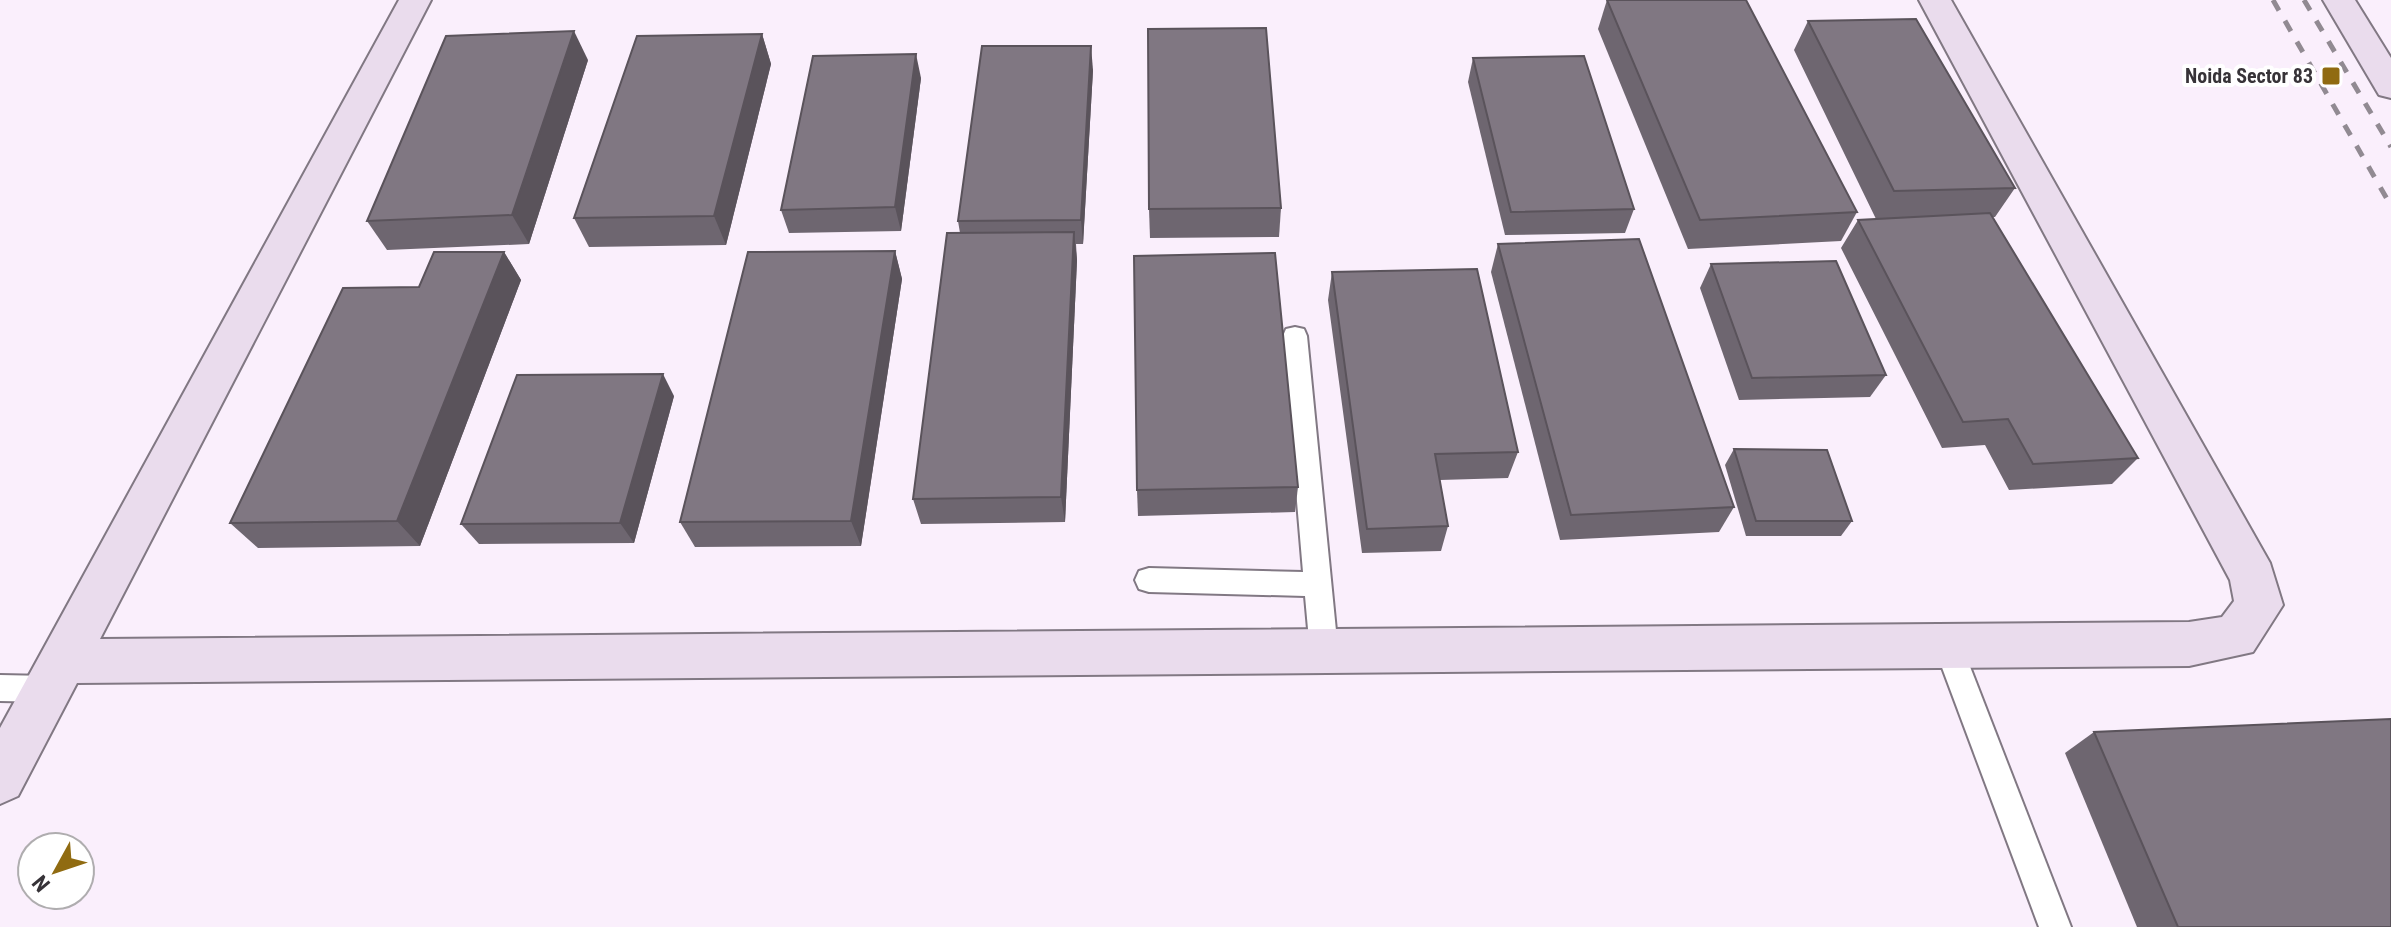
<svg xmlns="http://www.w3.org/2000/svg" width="2391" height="927" font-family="'Roboto Condensed',sans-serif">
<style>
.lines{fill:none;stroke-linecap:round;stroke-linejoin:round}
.lane-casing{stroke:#817883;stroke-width:4}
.secondary-casing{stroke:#817883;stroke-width:4}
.lane{fill:#fff;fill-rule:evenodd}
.secondary{fill:#eadced;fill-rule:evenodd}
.rail{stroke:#918a92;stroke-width:5;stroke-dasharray:12 12;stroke-linecap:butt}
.wall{fill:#6e6670}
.shaded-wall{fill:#5a535b}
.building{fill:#807782;stroke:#5a535b;stroke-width:2}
.poi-dot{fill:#906b11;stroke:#fff;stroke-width:3}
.labels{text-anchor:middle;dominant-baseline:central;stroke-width:8;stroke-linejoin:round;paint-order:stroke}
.far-poi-label{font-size:20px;font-weight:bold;fill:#373338;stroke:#fff;text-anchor:end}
</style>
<rect width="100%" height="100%" fill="#faeffc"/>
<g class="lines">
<g class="lane-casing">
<g id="lane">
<path d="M1295,327L1304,329L1307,336L1338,651L1334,660L1324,664L1314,660L1310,651L1305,596L1149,592L1139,589L1135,580L1139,571L1149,568L1303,572L1283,336L1286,329Z"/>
<path d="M1948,633L1958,637L1962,646L2071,927H2039L1934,646L1938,637Z"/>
<path d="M0,675L48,676L58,680L63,689L58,698L48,702L0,701Z"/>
</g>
</g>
<g class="secondary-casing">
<g id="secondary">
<path d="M399,0H431L100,639L2189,622L2222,617L2234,601L2230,580L1919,0H1951L2270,563L2283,605L2253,652L2189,666L77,683L18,796L0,804V728Z"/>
<path d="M2323,0H2355L2391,58V98L2379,95Z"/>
</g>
</g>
<use href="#lane" class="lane"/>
<use href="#secondary" class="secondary"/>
<g class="rail">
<path d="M2273,0L2391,206"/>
<path d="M2304,0L2391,147"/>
</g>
</g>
<g class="wall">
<path d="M1607,0L1857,212L1841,241L1688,249L1598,29Z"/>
<path d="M1808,21L2015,188L1995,217H1992L2138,458L2112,484L2009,490L1985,445L1942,448L1841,248L1858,220L1876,219L1794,50Z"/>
<path d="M762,34L771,64L726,245L589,247L574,218Z"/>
<path d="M1473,58L1634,209L1625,233L1505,235L1468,82Z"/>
<path d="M588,60L529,244L387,250L367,221Z"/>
<path d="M1093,70L1083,244H1076L1077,260L1065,522L921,524L913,499L960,233L958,221Z"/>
<path d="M921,78L901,231L789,233L781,210Z"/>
<path d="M1281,208L1279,237L1150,238L1149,209Z"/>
<path d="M1498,244L1734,507L1719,532L1560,540L1491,272Z"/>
<path d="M895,251L902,279L861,546L695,547L680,522Z"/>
<path d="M504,252L521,280L420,546L258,548L230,523L419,287Z"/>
<path d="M1711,264L1886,375L1870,397L1739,400L1700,288Z"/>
<path d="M1332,272L1518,452L1508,478L1440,480L1448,526L1441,551L1362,553L1328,300Z"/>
<path d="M674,396L634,543L479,544L461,524Z"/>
<path d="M1734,449L1852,521L1841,536H1746L1725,465Z"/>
<path d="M1298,487L1295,512L1138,516L1137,490Z"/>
<path d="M2094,732L2391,927H2137L2065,753Z"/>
</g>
<g class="shaded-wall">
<path d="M574,31L588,60L529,244L512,215Z"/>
<path d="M762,34L771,64L726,245L714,216Z"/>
<path d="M1091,46L1093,70L1083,244L1081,220Z"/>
<path d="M916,54L921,78L901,231L895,207Z"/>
<path d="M1074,232L1077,260L1065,522L1061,497Z"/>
<path d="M895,251L902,279L861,546L851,521Z"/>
<path d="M504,252L521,280L420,546L397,521Z"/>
<path d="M663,374L674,396L634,543L620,523Z"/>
</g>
<g class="building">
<path d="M1607,0H1746L1857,212L1700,220Z"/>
<path d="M1916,19L2015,188L1894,191L1808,21Z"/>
<path d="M1266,28L1281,208L1149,209L1148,29Z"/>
<path d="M574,31L512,215L367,221L446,36Z"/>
<path d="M762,34L714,216L574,218L637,36Z"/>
<path d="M982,46H1091L1081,220L958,221Z"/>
<path d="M916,54L895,207L781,210L813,56Z"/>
<path d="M1584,56L1634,209L1511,212L1473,58Z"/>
<path d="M1990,213L2138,458L2033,464L2008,419L1963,422L1858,220Z"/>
<path d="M1074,232L1061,497L913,499L947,233Z"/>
<path d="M1639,239L1734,507L1571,515L1498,244Z"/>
<path d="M895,251L851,521L680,522L748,252Z"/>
<path d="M434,252H504L397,521L230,523L343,288L419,287Z"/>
<path d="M1275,253L1298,487L1137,490L1134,256Z"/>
<path d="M1836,261L1886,375L1752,378L1711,264Z"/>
<path d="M1477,269L1518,452L1435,454L1448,526L1367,529L1332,272Z"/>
<path d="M663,374L620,523L461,524L517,375Z"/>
<path d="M1734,449L1827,450L1852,521H1756Z"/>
<path d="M2391,719V927H2178L2094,732Z"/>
</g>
<rect class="poi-dot" x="2321" y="66" width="20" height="20" rx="4"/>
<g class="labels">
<g class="far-poi-label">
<text x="2313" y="76">Noida Sector 83</text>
</g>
</g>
<g transform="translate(56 871) rotate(230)"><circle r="38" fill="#ffffff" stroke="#afadaf" stroke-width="2"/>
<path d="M0-6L14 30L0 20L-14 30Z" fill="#906b11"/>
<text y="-12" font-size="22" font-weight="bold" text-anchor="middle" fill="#373338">N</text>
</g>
</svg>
